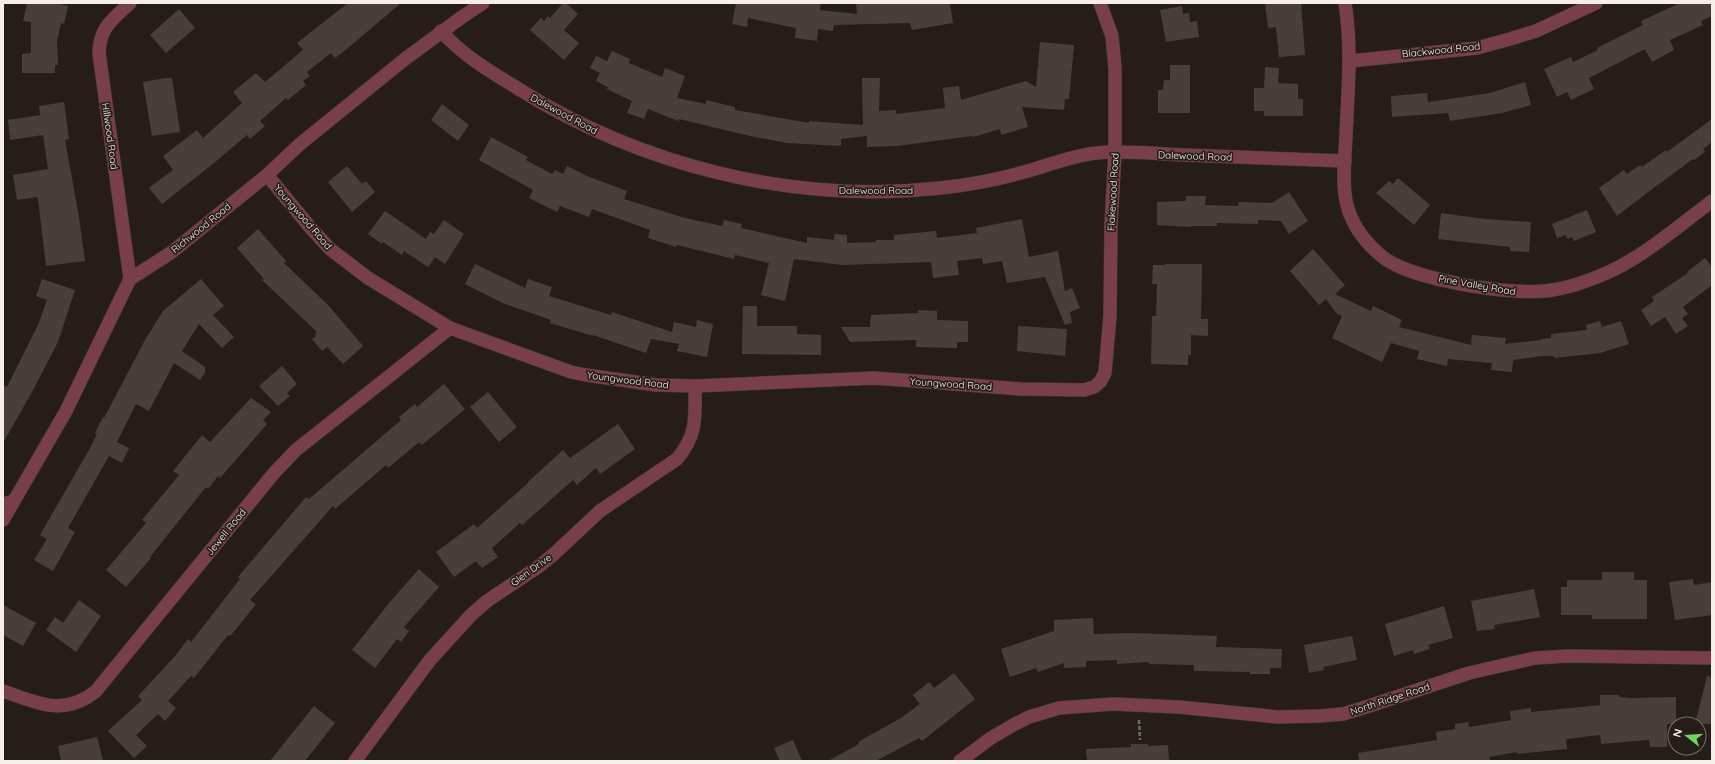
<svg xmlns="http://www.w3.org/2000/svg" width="1715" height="764" font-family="Quicksand,sans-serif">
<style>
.building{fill:#493e3b}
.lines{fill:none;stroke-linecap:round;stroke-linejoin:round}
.lane-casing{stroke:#433a36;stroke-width:8}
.street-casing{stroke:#433a36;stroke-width:14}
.path{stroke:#726a66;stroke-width:2.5;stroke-dasharray:4 2;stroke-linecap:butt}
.lane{stroke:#793e4b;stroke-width:7}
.street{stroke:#793e4b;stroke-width:13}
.labels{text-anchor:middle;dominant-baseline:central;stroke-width:3.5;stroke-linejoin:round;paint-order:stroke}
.street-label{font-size:10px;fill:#f5eeeb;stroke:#261d19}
</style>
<rect width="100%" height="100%" fill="#261d19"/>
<g class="building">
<path d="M27,3H56L68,6L64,24L61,23L57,41L58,65H55V73H22V54L31,53V22L23,21Z"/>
<path d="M348,3H401L342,53L335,58L331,53L307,72L310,76L303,81L306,85L288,100L286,98L260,121L265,126L250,139L247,135L214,163L162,204L149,188L173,170L163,156L197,130L203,138L242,103L233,92L256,73L265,82L303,50L297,43Z"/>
<path d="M563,3H566L578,14L564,30L579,43L564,60L530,30L541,18L544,21L548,16L550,18Z"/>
<path d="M736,3H821L820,10L857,14L856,3H950L953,23L912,30L910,23L834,25L833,31L818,29L817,41L795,38L796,28L748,18L747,27L732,24Z"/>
<path d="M1265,3H1301L1305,55L1279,57L1276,27L1268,28Z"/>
<path d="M1680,3H1712V16L1701,21L1703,25L1670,40L1674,50L1652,62L1645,49L1589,78L1594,89L1571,100L1567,92L1557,97L1544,69L1571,57L1573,62L1598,50L1597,48L1643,25L1641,21Z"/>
<path d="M1182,6L1183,14L1189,13L1190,22L1197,21L1199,37L1166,42L1160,10Z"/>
<path d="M179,9L195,28L166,53L150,35Z"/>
<path d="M1040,42L1074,45L1069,99H1065L1064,110L1022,107L1028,127L1001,135L1000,129L973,137L972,136L897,146L867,147V136L841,139V146L787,143L750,136L679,119L678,121L648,109L644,119L627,113L632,101L607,89L608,87L596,81L600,73L590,68L596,56L607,61L612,51L630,59L629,63L662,77L665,68L685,76L677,98L706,104V100L735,107V110L809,123V121L863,125L862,78H880L879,111L896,110V114L945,108L943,88L959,86L961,100L1026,81L1036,87Z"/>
<path d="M1170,65H1190V113H1158V90H1163L1164,80H1170Z"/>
<path d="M1265,67L1279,68L1278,83L1298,84V99H1303V116H1264V111H1254V88H1264Z"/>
<path d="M165,78H172L180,132L152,136L143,82Z"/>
<path d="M1525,82L1531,105L1502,113L1450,121L1448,113L1392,117L1391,96L1427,93L1428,102L1490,93Z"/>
<path d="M64,102L69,139L65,140L79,217L85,261L46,266L38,199L37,197L17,200L13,175L48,169L43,135L10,140L8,120L40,115L39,106Z"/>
<path d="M442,104L469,125L458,141L431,120Z"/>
<path d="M1712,119V142L1703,149L1705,152L1694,160L1693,159L1648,192L1617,216L1599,188L1624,170L1627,174L1640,165L1642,167L1666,150L1667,152Z"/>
<path d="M491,137L528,157L526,160L552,174L555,170L563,174L567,166L587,176L627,191L624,199L685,218L722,226L724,220L742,224L741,228L807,243V237L834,240V234L847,235V243L876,242V240H894V235L936,231L937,238L977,233L976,228L1022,219L1029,257L1058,251L1065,291L1072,288L1080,308L1070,312L1072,323L1065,325L1045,277L1007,283L1002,261L983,264L982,258L957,261L959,275L933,278L931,262L842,265L794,259L785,301L761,295L769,263L735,255L734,259L677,245L676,247L648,238L650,230L592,209L589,217L560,206L557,212L529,198L533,190L479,160Z"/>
<path d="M347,166L362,184L366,181L375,192L352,212L328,182Z"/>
<path d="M1398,178L1430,205L1414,225L1376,193L1389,181L1393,184Z"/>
<path d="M1289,192L1308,221L1289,234L1281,221L1258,220V224L1217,223V226H1191V227L1157,225V202L1186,201V196H1206L1205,205L1238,206L1239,202L1272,203Z"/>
<path d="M1587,210L1596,232L1574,241L1572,237L1567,239L1566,235L1557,238L1552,224Z"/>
<path d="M385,211L426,239L430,232L434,234L444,220L464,234L445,264L435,257L428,267L404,251L402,255L383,242L382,244L368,234Z"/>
<path d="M1441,213L1485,219L1531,222L1529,252L1510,251V247L1438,239Z"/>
<path d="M258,229L286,261L284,263L328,305L363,346L343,364L327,347L322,351L312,339L316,336L315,334L317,332L262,280L264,279L237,248Z"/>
<path d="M1313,249L1345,285L1335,294L1371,311L1373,306L1402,320L1399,327L1471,345L1472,335L1506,338L1505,344L1541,340V339L1551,338V334L1587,330L1586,325L1600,321L1602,327L1621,321L1629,344L1600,353L1554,358V356H1543L1513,360L1512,372L1491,370L1492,363L1448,359L1447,366L1417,359L1419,351L1391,343L1382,362L1332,338L1342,316L1336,313L1326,299L1319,305L1290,271Z"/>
<path d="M1705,258L1712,267V285L1683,307L1688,314L1682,318L1688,326L1676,334L1665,317L1651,326L1641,310L1654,301L1652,297L1688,273L1687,272Z"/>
<path d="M475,264L525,288L528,279L552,287L549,296L611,315L612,312L672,332L674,322L696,327L697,320L713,324L707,357L677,351L679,344L651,339L646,353L593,335V336L550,323L551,320L505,304L465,284Z"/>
<path d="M1165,264H1202L1201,319H1208V336L1191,335V355H1188V365L1151,364L1152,316H1156L1157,284H1152L1153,265H1165Z"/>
<path d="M42,279L75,290L58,342L32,392L3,443V385L7,387L38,325L47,300L36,296Z"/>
<path d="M201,279L224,306L213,315L234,337L222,348L199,324L182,351L205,367V373L200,380L174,363L149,411L136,404L117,442L129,448L122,463L109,456L68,528L75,532L53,571L34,560L47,539L40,535L89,450L97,434L95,433L103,417L104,418L145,340L163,311Z"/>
<path d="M743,306H757V326H797V334L821,335V355L742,354Z"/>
<path d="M918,310L937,311V320L968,321V342H957V348L916,347V340L850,342L841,327H870L871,315L918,313Z"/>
<path d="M1018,326L1067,329L1065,356L1017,351Z"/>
<path d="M282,366L297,384L287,393L290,396L278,406L259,386Z"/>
<path d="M444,384L465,409L422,445L419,442L388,468L386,465L335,509L333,506L250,600L256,604L237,628L230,636L228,635L194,678L191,676L168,701L176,708L165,721L158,714L136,735L147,746L134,758L108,731L142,700L138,696L176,655L188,639L191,642L240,579L238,577L306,497L309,499L401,420L399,417L415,404L417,407Z"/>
<path d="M488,392L517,427L499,442L470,407Z"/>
<path d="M251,398L271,412L263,420L267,424L220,478L218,476L208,489L206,487L150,557L151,558L126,587L106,570L146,523L142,520L179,475L173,471L202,435L210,442Z"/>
<path d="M618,424L635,449L600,474L596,468L577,485L573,480L522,525L520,523L492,548L498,557L482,568L476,561L454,577L436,552L474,524L477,528L528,483V482L563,450L570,458Z"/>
<path d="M419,569L439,587L404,627L409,631L401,642L397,639L375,668L352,650L389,603Z"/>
<path d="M1602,572H1634V580H1647V619H1592V615H1561V587H1567V580H1602Z"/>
<path d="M1693,579L1694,585L1712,582V615L1675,620L1669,582Z"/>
<path d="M1534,589L1540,617L1494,625L1495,629L1477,631L1471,601Z"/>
<path d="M79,600L101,616L76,652L46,630L55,617L63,623Z"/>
<path d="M3,605L36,623L23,646L3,635Z"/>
<path d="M1444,606L1453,638L1428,645L1430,649L1414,654L1413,650L1394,656L1385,624Z"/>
<path d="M1093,618L1094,634L1132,633L1217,636L1216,647L1282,649L1281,668H1270V674H1250V672L1194,671V665L1149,664V662L1117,664V660L1086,661V667L1064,668V663L1038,672L1036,668L1010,677L1001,649L1054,631V620Z"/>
<path d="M1352,636L1357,660L1323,667L1324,670L1309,673L1304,645Z"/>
<path d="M954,673L975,699L922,741L919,738L876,761H828L859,744L858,742L901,718L920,704L913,695L929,682L934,688Z"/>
<path d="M1707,676L1712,677V724H1695Z"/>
<path d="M1600,695H1619V697L1631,698L1676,697V724H1667V747H1650L1649,740L1601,744L1600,735L1566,739L1567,749L1517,754V752L1489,757L1490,761H1359L1358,753L1437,740L1436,732L1455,729V724L1468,722L1469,727L1511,720L1510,711L1531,708V712L1600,705Z"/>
<path d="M314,706L335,723L305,761H270Z"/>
<path d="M97,737L103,761H61L58,746Z"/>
<path d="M793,740L802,761H780L774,748Z"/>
<path d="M1131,744H1148V746L1168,745L1169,761H1087L1086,749L1131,747Z"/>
</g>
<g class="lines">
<g class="lane-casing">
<path id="lane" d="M3,501L16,497"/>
</g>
<g class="street-casing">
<g id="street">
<path d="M130,3C112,20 100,27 99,53L130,279"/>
<path d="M1345,3C1352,47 1348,91 1346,135C1345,157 1342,180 1346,201C1351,225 1365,243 1384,258C1413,280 1515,297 1552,290C1567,288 1582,283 1597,277C1639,261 1676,228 1712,201"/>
<path d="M441,31C462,55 491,72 517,88C641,166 793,204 940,188C968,185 996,180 1024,172C1047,166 1073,155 1097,153C1125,150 1155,154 1183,155C1237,157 1291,159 1345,161"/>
<path d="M1350,61L1477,48L1510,39L1536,31L1596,3"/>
<path d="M267,175L309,226L330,249L368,278L450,328L571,372L586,375L656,385L695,386L874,378L1021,389L1084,390L1094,387L1100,382L1105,373L1110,316L1111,225L1115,153V68L1112,36L1100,3"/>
<path d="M3,520L66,411L130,279L172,252L267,175L300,144L405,59L462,17L483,3"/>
<path d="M3,691C38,703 64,717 96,691L274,473L296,450L450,328"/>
<path d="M355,761L430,660L471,615L487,601L538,567L554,554L600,511L677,459C698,434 695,417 695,386"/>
<path d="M960,761L991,738L1015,724L1029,717L1059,708L1113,704L1179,707L1278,717L1320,716L1343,714L1363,708L1469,673L1535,658L1568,656L1712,658"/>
</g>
</g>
<path class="path" d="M1139,720L1140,740"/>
<use href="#lane" class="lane"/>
<use href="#street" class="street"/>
</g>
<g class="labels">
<g class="street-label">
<text transform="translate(1441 50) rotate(-6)">Blackwood Road</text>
<text transform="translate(564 114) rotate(28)">Dalewood Road</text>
<text transform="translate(110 136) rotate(82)">Hillwood Road</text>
<text transform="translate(1195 156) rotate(2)">Dalewood Road</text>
<text x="876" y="190">Dalewood Road</text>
<text transform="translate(1113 192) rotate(-87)">Flakewood Road</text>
<text transform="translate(303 217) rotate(49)">Youngwood Road</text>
<text transform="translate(201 228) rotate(-39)">Richwood Road</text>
<text transform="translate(1477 285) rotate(10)">Pine Valley Road</text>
<text transform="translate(628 380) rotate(7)">Youngwood Road</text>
<text transform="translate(951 384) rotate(4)">Youngwood Road</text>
<text transform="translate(226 532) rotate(-51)">Jewell Road</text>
<text transform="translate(531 570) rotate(-36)">Glen Drive</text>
<text transform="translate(1390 699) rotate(-18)">North Ridge Road</text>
</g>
</g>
<rect width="1715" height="764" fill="none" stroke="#f5eeeb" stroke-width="8"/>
<g transform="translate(1687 736) rotate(287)"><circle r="19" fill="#261d19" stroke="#79716d"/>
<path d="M0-3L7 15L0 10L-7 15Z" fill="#6ed360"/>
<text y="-6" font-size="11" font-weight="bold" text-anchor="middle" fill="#f5eeeb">N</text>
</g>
</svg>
